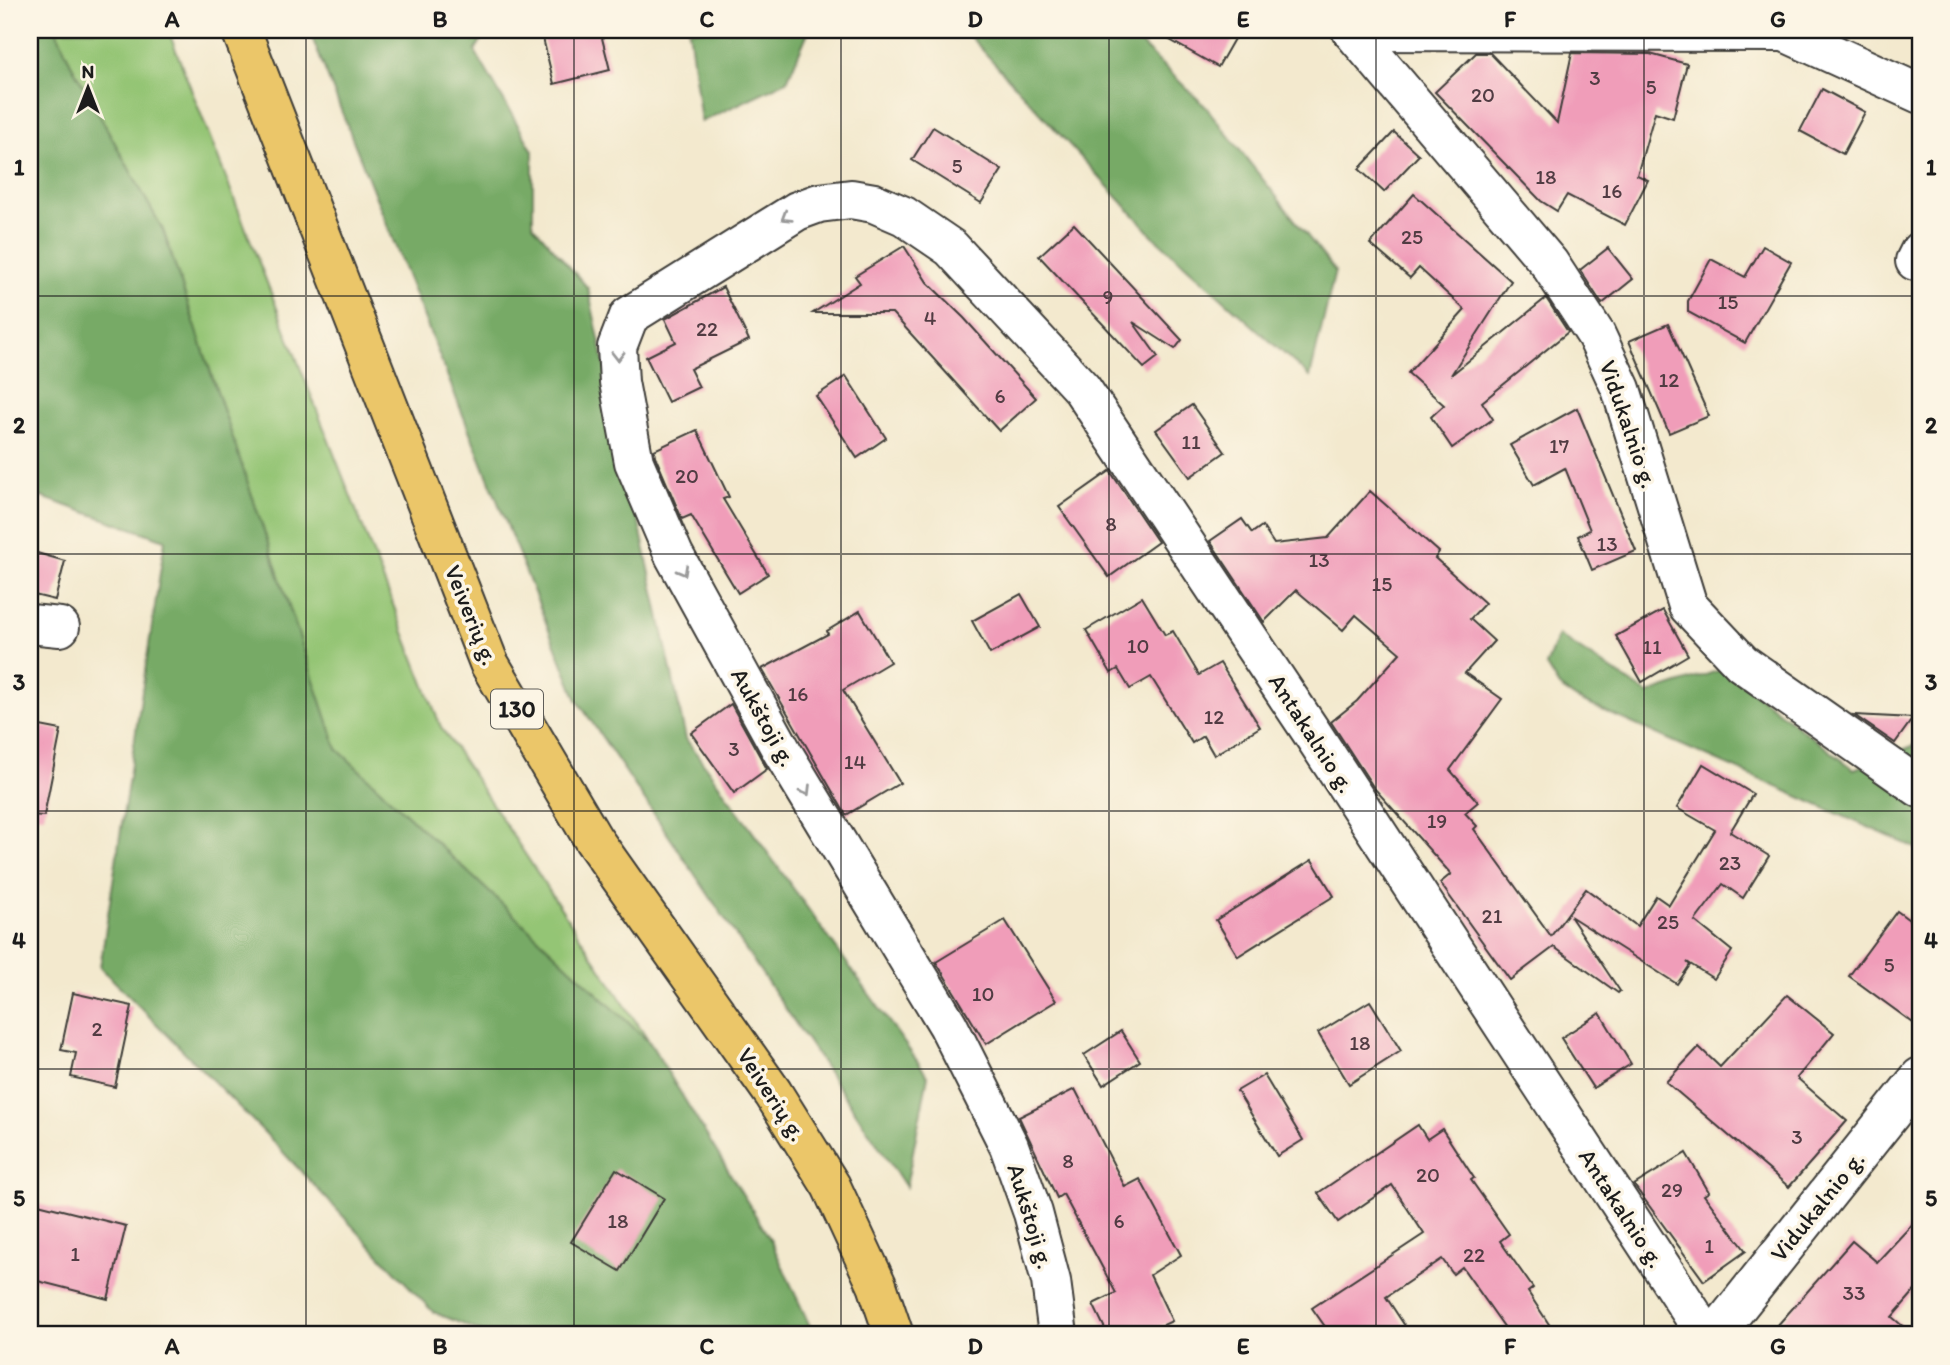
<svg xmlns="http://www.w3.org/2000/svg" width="1950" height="1365" font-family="Itim,sans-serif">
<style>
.green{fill:#94c575;stroke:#587048;stroke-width:2}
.forest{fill:#7a6;stroke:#4a6341;stroke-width:2}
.building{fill:#f09db9}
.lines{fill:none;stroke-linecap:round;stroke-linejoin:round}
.minor-casing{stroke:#3c3b37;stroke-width:42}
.major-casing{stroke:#3c3b37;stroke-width:42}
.minor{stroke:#fff;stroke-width:38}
.major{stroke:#ebc669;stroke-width:38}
.oneway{stroke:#999}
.grid{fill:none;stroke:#1c1c1c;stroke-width:2;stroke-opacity:0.55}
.labels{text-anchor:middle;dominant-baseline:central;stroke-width:7;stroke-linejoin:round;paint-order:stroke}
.number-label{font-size:21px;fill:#513c43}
.shield{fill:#fcf5e5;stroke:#5f5d58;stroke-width:2}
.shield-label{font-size:23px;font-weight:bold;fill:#1c1c1c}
.street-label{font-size:24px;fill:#1c1c1c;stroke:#fcf5e5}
.neatline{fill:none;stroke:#1c1c1c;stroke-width:2.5}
.grid-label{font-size:23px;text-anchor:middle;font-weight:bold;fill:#1c1c1c}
</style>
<rect width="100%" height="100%" fill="#fcf5e5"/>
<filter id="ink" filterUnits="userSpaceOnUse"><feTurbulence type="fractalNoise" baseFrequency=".0143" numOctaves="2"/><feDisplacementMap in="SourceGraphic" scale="14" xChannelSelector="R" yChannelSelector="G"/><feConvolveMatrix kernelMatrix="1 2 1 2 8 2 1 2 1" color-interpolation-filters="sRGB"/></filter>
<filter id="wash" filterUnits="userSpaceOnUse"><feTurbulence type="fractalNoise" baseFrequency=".00686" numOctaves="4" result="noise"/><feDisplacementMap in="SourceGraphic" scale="28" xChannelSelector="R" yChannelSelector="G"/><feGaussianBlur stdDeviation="1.57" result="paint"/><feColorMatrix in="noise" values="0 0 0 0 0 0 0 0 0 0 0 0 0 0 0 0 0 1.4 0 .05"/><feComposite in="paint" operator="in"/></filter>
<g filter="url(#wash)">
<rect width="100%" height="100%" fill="#f3e9ce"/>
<path class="green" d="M56,30H168L441,727L650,1043L337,749L163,230L70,62Z"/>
<g class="forest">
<path d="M30,30H56L70,62L163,230L337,749L650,1043L770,1239L814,1335H489L433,1312L265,1133L100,967L165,540L30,493Z"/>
<path d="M309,30H487L475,51L533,151V225L588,288L686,739L928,1076L906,1187L577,700Z"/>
<path d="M689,30H809L787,81L701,122Z"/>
<path d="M964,30H1126L1206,107L1335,271L1310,377L1155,238Z"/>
<path d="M1558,635L1648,694L1723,669L1854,769L1920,743V850L1577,699L1559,687L1546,666Z"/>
</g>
<g id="blocks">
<g class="building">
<path d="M541,30H600L610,70L554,84Z"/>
<path d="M1152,30H1239L1218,67Z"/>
<path d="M1476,53H1490L1557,123L1572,53L1650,54L1687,64L1673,118L1655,112L1637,175L1648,180L1625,225L1567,195L1557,211L1541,201L1435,92Z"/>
<path d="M1822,89L1865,112L1843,154L1800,131Z"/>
<path d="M933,127L1002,170L981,203L912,160Z"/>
<path d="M1394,132L1419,155L1384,192L1359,169Z"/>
<path d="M1414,194L1511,281L1451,375L1546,298L1568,332L1482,402L1493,419L1452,448L1431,417L1444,405L1408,373L1465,310L1419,268L1410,278L1370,244Z"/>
<path d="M1074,224L1182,340L1175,349L1133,322L1158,357L1144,368L1039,256Z"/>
<path d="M904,246L927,282L964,318L1036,398L999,431L892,313H813L860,283L855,276Z"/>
<path d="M1763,246L1791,262L1745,343L1688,312V301L1711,259L1745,277Z"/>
<path d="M1608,248L1633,279L1602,304L1580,270Z"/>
<path d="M723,287L749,340L690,369L699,387L668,402L646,357L676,342L665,319Z"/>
<path d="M1668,324L1709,416L1669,433L1629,341Z"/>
<path d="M846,376L886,438L857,458L816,396Z"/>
<path d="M1192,405L1225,452L1190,477L1156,430Z"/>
<path d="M1577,408L1636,551L1592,570L1578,536L1590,530L1565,468L1534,485L1510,445Z"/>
<path d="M697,430L729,497L723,499L768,574L738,593L691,515L682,519L655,456L654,450Z"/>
<path d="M1110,471L1158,542L1109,577L1059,507Z"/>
<path d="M1370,491L1439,552L1435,558L1485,603L1470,619L1494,641L1465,673L1502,699L1450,770L1478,802L1465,813L1477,826L1474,829L1551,936L1586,889L1637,926L1656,896L1669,905L1715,830L1677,808L1703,764L1753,794L1730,832L1769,856L1743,898L1723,884L1695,921L1732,951L1714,979L1687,962L1690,965L1677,984L1570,916L1620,991L1618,993L1554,947L1510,980L1440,883L1451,874L1374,788L1331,722L1357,701L1400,653L1356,615L1343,630L1296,590L1264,622L1210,541L1242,519L1252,533L1262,526L1274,544L1328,538Z"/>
<path d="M30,551L65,561L55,600L30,594Z"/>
<path d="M1021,594L1040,627L990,654L972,621Z"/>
<path d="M1142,597L1165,635L1173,631L1199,675L1220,663L1260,727L1214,755L1203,736L1192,743L1151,677L1130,689L1118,669L1111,673L1086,630Z"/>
<path d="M1663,610L1688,655L1642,682L1616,636Z"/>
<path d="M860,611L890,662L843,690L900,783L846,815L762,669L828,634L827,631Z"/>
<path d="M731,704L767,769L734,793L691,733Z"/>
<path d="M1854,715L1913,718L1895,743Z"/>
<path d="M30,724L61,730L44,816L30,815Z"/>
<path d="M1312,860L1334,896L1238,956L1216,920Z"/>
<path d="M1897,911L1920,928V1028L1849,976Z"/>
<path d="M1005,920L1056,1001L986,1044L936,962Z"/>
<path d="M73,993L132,1006L115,1087L71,1077L76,1053L61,1050Z"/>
<path d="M1787,995L1834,1033L1797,1078L1847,1121L1789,1187L1666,1082L1699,1047L1720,1067Z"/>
<path d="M1370,1001L1401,1051L1349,1084L1318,1033Z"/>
<path d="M1600,1013L1631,1064L1593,1088L1561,1038Z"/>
<path d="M1121,1031L1140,1061L1103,1085L1084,1055Z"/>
<path d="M1264,1075L1303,1140L1277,1156L1237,1091Z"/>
<path d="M1075,1089L1125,1187L1140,1179L1181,1255L1150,1275L1172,1321L1142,1335H1108L1093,1304L1116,1293L1063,1194L1057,1198L1019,1117Z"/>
<path d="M1418,1125L1427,1139L1442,1129L1474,1178L1471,1180L1509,1234L1500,1241L1533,1288L1528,1292L1556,1335H1510L1462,1267L1453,1274L1442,1259L1386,1297L1411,1335H1331L1312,1308L1424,1234L1392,1185L1338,1222L1318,1193Z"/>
<path d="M1686,1153L1709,1192L1704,1195L1746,1251L1704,1281L1634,1185Z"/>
<path d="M616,1169L664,1198L620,1271L571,1242Z"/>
<path d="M30,1202L126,1226L108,1299L30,1279Z"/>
<path d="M1920,1216V1285L1892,1317L1913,1335H1769L1852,1241L1877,1262Z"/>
</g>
</g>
</g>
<g filter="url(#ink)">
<use href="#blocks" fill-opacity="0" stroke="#3c3b37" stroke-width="2"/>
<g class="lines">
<g class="minor-casing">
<g id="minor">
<path d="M1351,30L1549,263L1596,335L1621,389L1688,606L1742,663L1920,788"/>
<path d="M1780,30L1920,94"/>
<path d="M1352,31L1785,32"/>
<path d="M1915,261L1920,251"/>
<path d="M30,624L60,627"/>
<path d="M1058,1335L1051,1281L1033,1213L1009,1146L948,1025L783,753L674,555L634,462L619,382L617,347L629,316L797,211L819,203L851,199L874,203L904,216L951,248L1082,389L1310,730L1706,1335"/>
<path d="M1715,1335L1920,1077"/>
</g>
</g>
<g class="major-casing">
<path id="major" d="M241,30L489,663L593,839L773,1093L831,1186L877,1285L894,1335"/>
</g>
<use href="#minor" class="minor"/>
<use href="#major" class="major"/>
</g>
<defs><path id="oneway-chevron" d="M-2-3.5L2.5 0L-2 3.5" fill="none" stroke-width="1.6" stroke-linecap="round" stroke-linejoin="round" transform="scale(1.75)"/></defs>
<g class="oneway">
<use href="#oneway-chevron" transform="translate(786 217) rotate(148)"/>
<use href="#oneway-chevron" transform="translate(618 356) rotate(90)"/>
<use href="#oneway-chevron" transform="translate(683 571) rotate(61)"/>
<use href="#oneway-chevron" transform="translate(806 791) rotate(59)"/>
</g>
</g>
<path class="grid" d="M306,30V1335M574,30V1335M841,30V1335M1109,30V1335M1376,30V1335M1644,30V1335M30,296H1920M30,554H1920M30,811H1920M30,1069H1920"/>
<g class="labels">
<g class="number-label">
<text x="1595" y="77">3</text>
<text x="1651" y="86">5</text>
<text x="1483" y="94">20</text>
<text x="957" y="165">5</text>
<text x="1546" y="176">18</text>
<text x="1612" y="190">16</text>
<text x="1412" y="236">25</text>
<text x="1108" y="296">9</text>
<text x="1728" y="301">15</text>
<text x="930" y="317">4</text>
<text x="707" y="328">22</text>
<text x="1669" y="379">12</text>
<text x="1000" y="395">6</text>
<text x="1191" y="441">11</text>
<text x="1559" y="445">17</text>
<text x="687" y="475">20</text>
<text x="1111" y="523">8</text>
<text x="1607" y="543">13</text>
<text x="1319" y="559">13</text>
<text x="1382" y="583">15</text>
<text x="1138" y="645">10</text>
<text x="1652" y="646">11</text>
<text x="798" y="693">16</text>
<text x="1214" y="716">12</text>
<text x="734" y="748">3</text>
<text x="855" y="761">14</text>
<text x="1437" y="820">19</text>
<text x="1730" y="862">23</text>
<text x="1492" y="915">21</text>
<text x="1668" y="921">25</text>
<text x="1889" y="964">5</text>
<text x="983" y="993">10</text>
<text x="97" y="1028">2</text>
<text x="1360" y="1042">18</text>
<text x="1797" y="1136">3</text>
<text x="1068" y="1160">8</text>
<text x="1428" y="1174">20</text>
<text x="1672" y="1189">29</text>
<text x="618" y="1220">18</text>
<text x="1119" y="1220">6</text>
<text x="1709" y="1245">1</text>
<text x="75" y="1253">1</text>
<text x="1474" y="1254">22</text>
<text x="1854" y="1292">33</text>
</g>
<rect class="shield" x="491" y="689.5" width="52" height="39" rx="5"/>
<g class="shield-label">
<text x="517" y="709">130</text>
</g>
<g class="street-label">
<text transform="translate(1629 424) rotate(71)">Vidukalnio g.</text>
<text transform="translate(472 615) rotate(68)">Veiverių g.</text>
<text transform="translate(764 717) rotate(61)">Aukštoji g.</text>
<text transform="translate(1312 733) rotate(57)">Antakalnio g.</text>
<text transform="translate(772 1094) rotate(57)">Veiverių g.</text>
<text transform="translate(1817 1206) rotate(-51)">Vidukalnio g.</text>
<text transform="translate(1622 1208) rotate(57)">Antakalnio g.</text>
<text transform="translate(1031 1216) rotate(73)">Aukštoji g.</text>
</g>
</g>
<rect width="1950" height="1365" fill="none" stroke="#fcf5e5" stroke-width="77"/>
<g transform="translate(88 88)" stroke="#fcf5e5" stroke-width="5" paint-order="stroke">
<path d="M0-5L12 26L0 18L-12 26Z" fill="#1c1c1c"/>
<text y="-10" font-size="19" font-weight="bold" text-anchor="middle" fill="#1c1c1c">N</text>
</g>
<rect x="38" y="38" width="1874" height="1288" class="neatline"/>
<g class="grid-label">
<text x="172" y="27">A</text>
<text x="440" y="27">B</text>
<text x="707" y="27">C</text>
<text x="975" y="27">D</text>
<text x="1243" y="27">E</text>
<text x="1510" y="27">F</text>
<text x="1778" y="27">G</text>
<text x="19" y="175">1</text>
<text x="1931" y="175">1</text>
<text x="19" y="433">2</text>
<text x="1931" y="433">2</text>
<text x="19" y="690">3</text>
<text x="1931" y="690">3</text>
<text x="19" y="948">4</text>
<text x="1931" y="948">4</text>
<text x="19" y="1206">5</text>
<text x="1931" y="1206">5</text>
<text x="172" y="1354">A</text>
<text x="440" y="1354">B</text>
<text x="707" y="1354">C</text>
<text x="975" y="1354">D</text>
<text x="1243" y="1354">E</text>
<text x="1510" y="1354">F</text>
<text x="1778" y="1354">G</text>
</g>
</svg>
